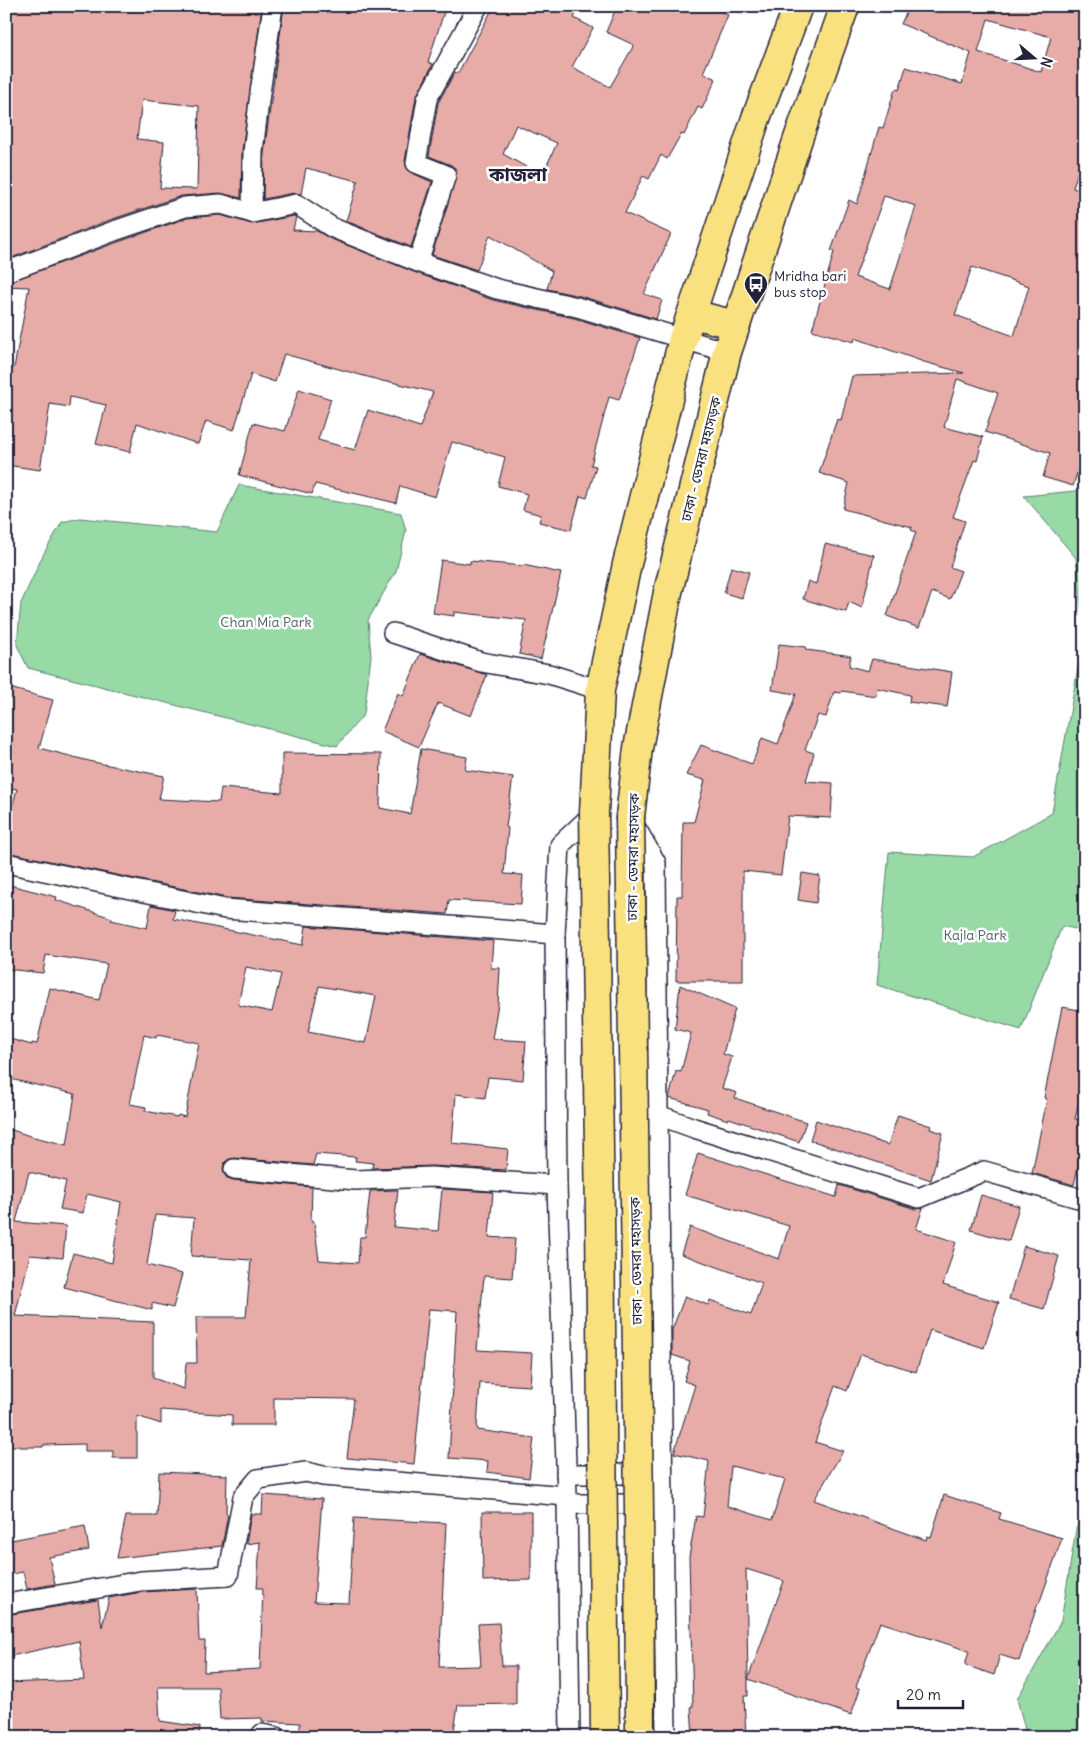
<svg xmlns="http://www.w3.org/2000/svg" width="1091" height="1743" font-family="Delius,'Noto Sans Bengali',sans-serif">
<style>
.green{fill:#97daa6;stroke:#5c7e70}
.building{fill:#e7aca8;stroke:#22223b;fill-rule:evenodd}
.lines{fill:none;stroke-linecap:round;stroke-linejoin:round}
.street-casing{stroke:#22223b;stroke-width:22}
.primary-casing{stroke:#22223b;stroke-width:31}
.street{stroke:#fff;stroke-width:19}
.primary{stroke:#fae180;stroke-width:28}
.primary-bridge-casing{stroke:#22223b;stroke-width:31;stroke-linecap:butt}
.primary-bridge{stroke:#fae180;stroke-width:28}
.labels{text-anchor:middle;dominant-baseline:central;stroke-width:5;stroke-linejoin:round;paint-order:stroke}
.poi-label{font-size:14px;fill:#22223b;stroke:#fff;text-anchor:start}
.street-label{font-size:14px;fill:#22223b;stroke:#fff}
.park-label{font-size:14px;fill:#4b6260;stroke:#fff}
.district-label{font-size:19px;font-weight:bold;fill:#22223b;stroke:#fff}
</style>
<rect width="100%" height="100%" fill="#fff"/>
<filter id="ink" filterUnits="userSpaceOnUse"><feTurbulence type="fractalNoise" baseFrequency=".02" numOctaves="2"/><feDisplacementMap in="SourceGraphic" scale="10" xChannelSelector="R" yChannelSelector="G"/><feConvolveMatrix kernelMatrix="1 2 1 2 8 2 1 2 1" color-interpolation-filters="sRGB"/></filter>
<g filter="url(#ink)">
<g class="green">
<path d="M239,485L401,513L406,531L396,571L368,620L371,656L364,714L337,746L28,668L17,645L21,603L43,555L62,522L80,518L217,532Z"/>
<path d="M1085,490V931L1062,926L1021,1030L877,985L889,852L973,857L1052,813L1084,634L1076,558L1024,496Z"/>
<path d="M1085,1512V1737H1027L1017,1699L1061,1621L1076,1529Z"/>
</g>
<g class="building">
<path d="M6,6H262L242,151L241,198L220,193L181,196L110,220L6,260ZM142,100L199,106L197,189L160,188L164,142L137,139Z"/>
<path d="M284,6H446L428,62L433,64L416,97L405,161L408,171L432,182L411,247L346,221L358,181L306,168L301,194L294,193L263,199L264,153Z"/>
<path d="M494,6H579L574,18L593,28L572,67L610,87L634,45L606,32L617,6H708L728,15L703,73L716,79L702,109L698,107L684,135L681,134L667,159L661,155L649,179L643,176L625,213L671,234L644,294L662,300L656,319L580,296L547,289L552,271L490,235L477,270L432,255L457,173L455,168L451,165L429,156L438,103L455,72L458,73ZM516,125L557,143L542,176L503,154Z"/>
<path d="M909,6H1085V147L1073,188L1085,192V447L1073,486L1043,477L1050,453L985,432L998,393L957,379L944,427L983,437L977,461L974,460L953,517L965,521L950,567L961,571L950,599L932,592L919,628L887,616L916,532L911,530L912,527L843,509L849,483L819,473L837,419L841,420L852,376L964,373L924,362L855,338L854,342L812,330L834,252L831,251L849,200L857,204L879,127L883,128L895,89L899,90L906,67L962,84L971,53L901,24ZM988,19L1051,37L1041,72L978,52ZM884,196L916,206L890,289L855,277ZM972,267L1029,286L1014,336L955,315Z"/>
<path d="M220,215L252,224L294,216L296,217L293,230L317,231L329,238L414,272L493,300L574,318L640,338L619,400L609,397L591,465L596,466L587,498L580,496L571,530L539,522L541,515L523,510L527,494L498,486L505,457L452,442L435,497L400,486L396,503L315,484L312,494L239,475L253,423L285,431L299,389L331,399L318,440L355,450L368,410L420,427L433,392L387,381L386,382L284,354L275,382L251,374L234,430L206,421L198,444L137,423L130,452L96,444L106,405L70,397L69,407L50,404L40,470L6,465V367L14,368L29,287L6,286V283L118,242L187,218Z"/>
<path d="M825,544L874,555L862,608L849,602L846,612L803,599L808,581L816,584Z"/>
<path d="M441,560L470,564V561L523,566V565L561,573L541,659L519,654L526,620L454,612V616L433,613Z"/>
<path d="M731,567L749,572L742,598L724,593Z"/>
<path d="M779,644L806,647V650L845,655L851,656L849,666L868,671L872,659L952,672L947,707L909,702L910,695L877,688L876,696L842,691L841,693L834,692L826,717L818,715L805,750L814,753L806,781L833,783L831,818L788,816L781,875L743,871V981H676L677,896H682L683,822H694L705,780L686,775L701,745L752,764L762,738L778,744L796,694L772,690Z"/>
<path d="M420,654L487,675L471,716L438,703L419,747L382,731L398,693L403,696Z"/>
<path d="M6,687L53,700L39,748L93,762L164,776L159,799L219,802L221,788L282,793V753L381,754L380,808L410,814L421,749L467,757L465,770L513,777L506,827L508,828L504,874L523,875L521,904L449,900L447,914L227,898L6,852V830L17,789L6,787Z"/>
<path d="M802,873L820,876L816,903L798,900Z"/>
<path d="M6,884L57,897L56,900L112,918L111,920L147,928L151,905L175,910L173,919L303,945L306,926L493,941L491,968H500L498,1004L492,1039L526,1041L523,1080L488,1077L485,1098L456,1094L452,1143L508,1149L506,1170L432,1166L372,1168L373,1163L355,1161L356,1157L316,1154L313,1165L235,1158L229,1159L225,1162L223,1168L224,1174L227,1178L233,1180L312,1187L311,1221H314L319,1260L358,1263L360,1237H365L370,1191L398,1190L394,1227L438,1231L442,1189L493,1192L489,1237L515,1239L512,1278L484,1276L477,1350L532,1353L530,1386L480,1383L477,1427L478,1430L534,1438L529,1478L487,1472L488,1461L449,1458L457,1311L429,1309L414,1464L347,1458L354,1399L274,1398V1425H232V1415L161,1410V1424L137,1416V1458H113V1451H85V1444L43,1445V1447H19V1446H6V1128L30,1136L67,1145L75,1094L6,1078V1038L32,1045V1043L37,1044L50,988L99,1000L107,964L46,955L43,973L6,969ZM246,967L281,974L272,1012L238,1005ZM319,986L376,996L366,1043L308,1032ZM144,1035L156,1038L157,1035L199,1043L185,1117L178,1115L177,1117L145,1111L146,1107L130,1104ZM29,1172L66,1181L60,1209L83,1213L87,1194L121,1202L112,1263L73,1253L64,1287L152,1310V1303L173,1308L182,1274L147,1265L155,1215L194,1218L191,1256L251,1260L246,1317H196L197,1363H186L184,1389L153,1378V1322L15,1316L30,1255L63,1258L66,1226L16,1222Z"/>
<path d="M680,985L735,1009L723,1054L732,1057L722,1088L737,1093L735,1098L806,1122L799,1142L729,1118L728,1120L707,1113L708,1109L669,1098L676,1071L681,1072L691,1033L675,1029Z"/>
<path d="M1062,1007L1085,1011V1073L1075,1119L1085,1121V1134L1074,1185L1032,1173L1047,1099L1044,1098Z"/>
<path d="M898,1115L931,1126L930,1129L943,1133L931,1180L810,1140L816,1120L888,1145Z"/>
<path d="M698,1153L836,1197L839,1185L916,1209L923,1208L916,1229L956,1242L943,1285L999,1302L984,1348L930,1330L916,1372L861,1354L847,1391L835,1386L815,1442L843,1451L814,1500L926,1540L927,1536L931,1537L944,1495L1001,1513L999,1519L1062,1538L1039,1604L1038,1603L1019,1661L1000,1655L994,1675L965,1665L969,1651L880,1622L856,1687L860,1689L851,1715L748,1679V1696H744L746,1737H693L691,1706H693L689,1557L696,1516L703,1517L709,1461L674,1453L695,1385L684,1381L690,1361L672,1355V1330L685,1296L708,1305L710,1300L751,1315L762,1283L681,1254L690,1227L779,1259L789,1226L685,1195ZM731,1466L785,1479L772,1520L727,1506ZM746,1569L784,1581L748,1679Z"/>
<path d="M981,1195L1019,1206L1009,1241L971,1230Z"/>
<path d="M1024,1246L1059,1256L1044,1309L1009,1299Z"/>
<path d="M159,1472L227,1475L226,1514H228L222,1546L117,1558L126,1516H157Z"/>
<path d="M263,1495L322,1499L314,1602L349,1603L354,1518L446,1523L439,1667L481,1666L478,1624L499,1623L502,1666H516V1704L458,1705L453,1737H352V1735L300,1732V1723L262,1721V1718L220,1719L218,1687H158L160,1721L200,1727L199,1737H8L6,1683L84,1680L79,1641L6,1657V1615L98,1600L102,1627L109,1598L142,1592L197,1589L199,1641H205L204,1672L260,1669L263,1588H257L260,1542L246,1544L251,1514H262Z"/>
<path d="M482,1512H531V1580L483,1581Z"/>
<path d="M85,1526L89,1550L49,1557L55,1584L27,1589L23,1572L6,1575V1541Z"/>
</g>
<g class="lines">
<g class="street-casing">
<g id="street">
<path d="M252,213L253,152L260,93L273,6"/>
<path d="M418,262L446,175L416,163L427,99L478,6"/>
<path d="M6,272L114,231L185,207L221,204L252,213L296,204L333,228L418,262L497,289L577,307L727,352"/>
<path d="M393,633L481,662L549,674L600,690"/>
<path d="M632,821L656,863L658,1115L666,1737"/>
<path d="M6,863L225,909L555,934"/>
<path d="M658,1115L694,1128L919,1198L984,1171L1085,1200"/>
<path d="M234,1169L356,1180L431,1177L557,1185"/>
<path d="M566,1474H649"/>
<path d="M567,1504H649"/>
<path d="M6,1604L141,1581L228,1576L243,1497L258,1479L306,1472L323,1476L567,1496"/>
<path d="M262,1734L277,1737"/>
<path d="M570,1737L567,1496L557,1185L555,934L560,845L594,813"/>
</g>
</g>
<g class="primary-casing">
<g id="primary">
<path d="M692,314L736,325"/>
<path d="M594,813L600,690L627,564L683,339L755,121L798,6"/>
<path d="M630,817L638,748L668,592L727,352L799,136L845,6"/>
</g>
</g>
<use href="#street" class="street"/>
<use href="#primary" class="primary"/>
<g class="primary-bridge-casing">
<g id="primary-bridge">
<path d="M594,813L600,1215L605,1737"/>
<path d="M630,817L639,1509L640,1737"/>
</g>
</g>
<use href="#primary-bridge" class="primary-bridge"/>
</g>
</g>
<defs>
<g id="bus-pin" transform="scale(1.25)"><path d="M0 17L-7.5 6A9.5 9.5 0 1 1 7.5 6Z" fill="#22223b" stroke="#fff"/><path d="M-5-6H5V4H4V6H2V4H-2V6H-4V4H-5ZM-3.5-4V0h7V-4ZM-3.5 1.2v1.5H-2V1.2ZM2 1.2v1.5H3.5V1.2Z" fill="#fff"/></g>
</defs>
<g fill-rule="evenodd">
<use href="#bus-pin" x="756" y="284"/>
</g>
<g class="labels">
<g class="poi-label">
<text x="774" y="276">Mridha bari<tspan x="774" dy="16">bus stop</tspan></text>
</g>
<g class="street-label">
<text transform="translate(701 459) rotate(-76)">ঢাকা - ডেমরা মহাসড়ক</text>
<text transform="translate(633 857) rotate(-89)">ঢাকা - ডেমরা মহাসড়ক</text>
<text transform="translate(636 1261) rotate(-91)">ঢাকা - ডেমরা মহাসড়ক</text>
</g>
<g class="park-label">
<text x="266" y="622">Chan Mia Park</text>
<text x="975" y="935">Kajla Park</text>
</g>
<g class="district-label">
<text x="518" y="174">কাজলা</text>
</g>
</g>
<rect width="1091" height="1743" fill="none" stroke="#fff" stroke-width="25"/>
<rect x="12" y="12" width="1066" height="1718" fill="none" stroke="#22223b" stroke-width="2" filter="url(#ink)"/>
<g transform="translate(1034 58) rotate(109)" stroke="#ffffff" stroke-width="4" paint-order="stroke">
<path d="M0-4L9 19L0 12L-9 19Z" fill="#22223b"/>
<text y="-8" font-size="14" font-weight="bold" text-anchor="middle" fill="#22223b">N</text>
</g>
<path d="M898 1700v8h65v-8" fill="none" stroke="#22223b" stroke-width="2.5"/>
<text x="906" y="1700" font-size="15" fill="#22223b" stroke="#ffffff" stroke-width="4" paint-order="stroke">20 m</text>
</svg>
